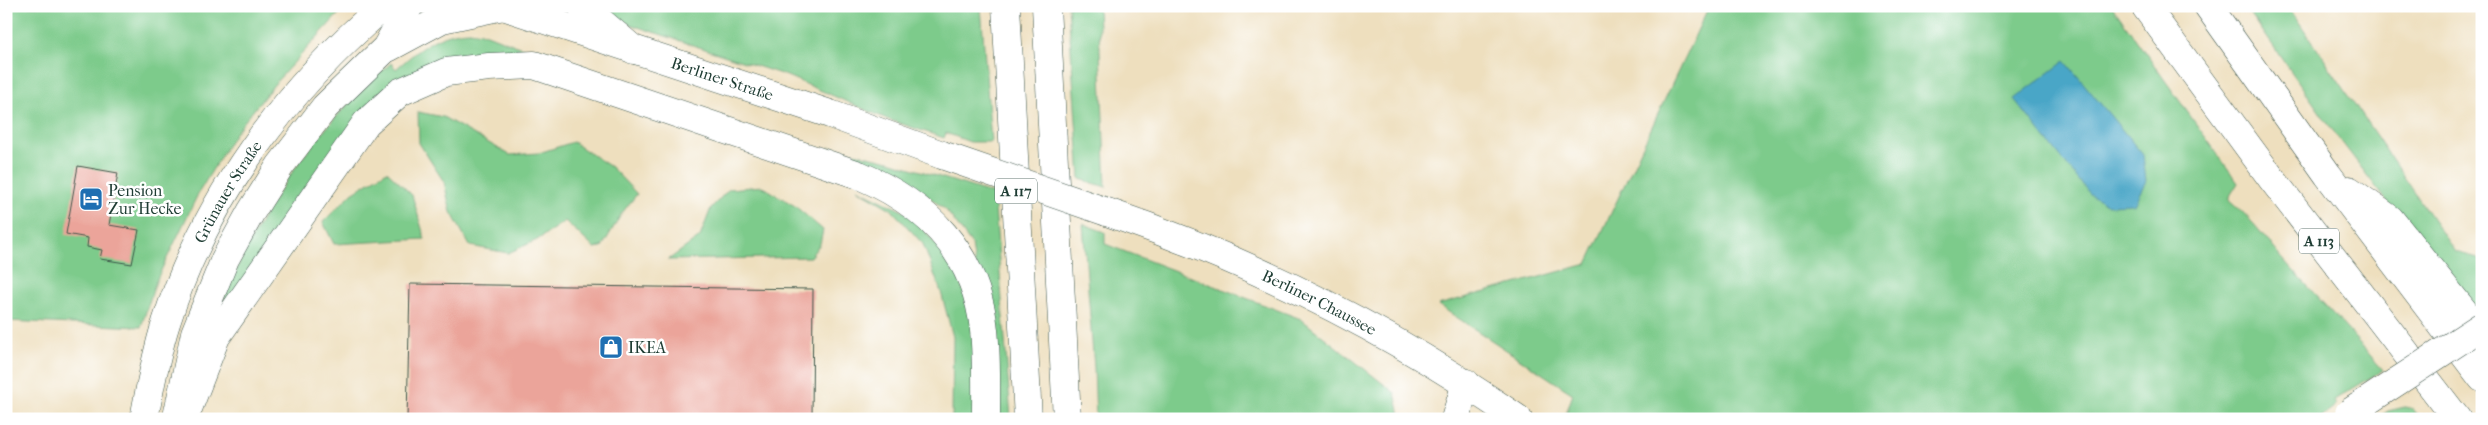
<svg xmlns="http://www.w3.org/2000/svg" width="2488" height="425" font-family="'IM FELL French Canon',serif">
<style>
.green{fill:#7dcb8b;stroke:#4e8460}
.water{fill:#48a6c7;stroke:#34727e}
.building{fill:#eba49a}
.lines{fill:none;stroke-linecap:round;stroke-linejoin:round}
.secondary-casing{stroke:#3e5549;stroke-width:29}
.highway-casing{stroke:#3e5549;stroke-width:29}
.secondary{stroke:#fff;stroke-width:28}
.highway{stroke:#fff;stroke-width:28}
.secondary-bridge-casing{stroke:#3e5549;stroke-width:29;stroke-linecap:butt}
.secondary-bridge{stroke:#fff;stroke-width:28}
.labels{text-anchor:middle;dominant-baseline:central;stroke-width:5;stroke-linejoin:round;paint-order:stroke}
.shield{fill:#fff;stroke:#627771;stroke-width:1}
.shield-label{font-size:15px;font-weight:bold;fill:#1f3d34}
.street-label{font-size:16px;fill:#1f3d34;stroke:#fff}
.poi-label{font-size:16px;fill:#1f3d34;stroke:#fff;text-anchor:start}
</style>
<rect width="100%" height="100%" fill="#fff"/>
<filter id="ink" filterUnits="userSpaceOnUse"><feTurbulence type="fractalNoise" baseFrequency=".02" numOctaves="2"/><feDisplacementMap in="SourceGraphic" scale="10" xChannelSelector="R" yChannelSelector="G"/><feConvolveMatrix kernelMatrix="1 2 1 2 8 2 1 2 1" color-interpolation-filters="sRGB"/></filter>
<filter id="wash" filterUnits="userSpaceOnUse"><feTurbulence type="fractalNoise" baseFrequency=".0096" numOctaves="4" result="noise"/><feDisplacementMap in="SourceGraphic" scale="20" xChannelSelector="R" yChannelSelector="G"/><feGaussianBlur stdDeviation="1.12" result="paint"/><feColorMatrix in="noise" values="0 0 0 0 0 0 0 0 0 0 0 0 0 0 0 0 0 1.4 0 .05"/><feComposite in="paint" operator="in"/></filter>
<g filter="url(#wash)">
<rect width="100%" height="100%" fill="#eedfbe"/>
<g class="green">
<path d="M6,6H346L277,81L235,133L199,192L156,281L141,327L6,321Z"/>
<path d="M592,6H981L991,142H970L946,133L944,138L887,119L787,76L629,24Z"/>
<path d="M1068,6H1098L1106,187L1080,179Z"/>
<path d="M1709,6H2112L2238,183L2228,199C2253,219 2269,244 2290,267C2321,301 2353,335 2383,370L2334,400L2336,405L2319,419H1564L1573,394L1438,305L1587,264Z"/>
<path d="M2245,6H2288L2455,252L2482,259V303L2470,310L2331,128Z"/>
<path d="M470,31L487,34L532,52L486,50L425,68L225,304L223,301C259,209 316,128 391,63L396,69C419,49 438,32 470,31Z"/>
<path d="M418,112L443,117L510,155L539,153L573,142L611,167L637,194L622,213L602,247L594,248L565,221L537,240L508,253L470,246L451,212L444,182L419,143Z"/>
<path d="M829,147L889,161L994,194L1011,419H998L972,245L946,210L912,184L867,161Z"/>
<path d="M387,171L412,195L425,239L334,244L323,222L352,193Z"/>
<path d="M762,186L795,206L823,230L820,244L810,257L668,260L700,237L711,208L729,189Z"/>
<path d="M857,189L911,215L954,265L974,317L977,419H952L953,337L941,292L923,244L891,209Z"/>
<path d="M1083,224L1105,232V244L1301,319L1395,393L1401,419H1096L1094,368Z"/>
<path d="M2405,407L2412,409L2420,419H2376L2388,411Z"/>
</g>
<path class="water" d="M2065,61L2143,155L2146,181L2134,204L2108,205L2090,194L2014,99Z"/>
<g id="blocks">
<g class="building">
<path d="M78,166L118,173L109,225L139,230L132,264L100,259L102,250L87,247L88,238L66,234Z"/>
<path d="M410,284L813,289L812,419H407Z"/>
</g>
</g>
</g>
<g filter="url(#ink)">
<use href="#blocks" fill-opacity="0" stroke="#3e5549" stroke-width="1"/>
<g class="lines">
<g class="secondary-casing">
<g id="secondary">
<path id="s1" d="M503,6L830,114L942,155"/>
<path d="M388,48L442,19L503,6"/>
<path id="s2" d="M1107,212C1253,262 1392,331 1518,419"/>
<path d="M178,412L195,333L225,259L251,212L280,166L325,107L386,48L409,6"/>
<path id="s3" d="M144,419C150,387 156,354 166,323C205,199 286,89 384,6"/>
</g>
</g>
<g class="highway-casing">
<g id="highway">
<path d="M582,6L634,50"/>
<path d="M1006,6L1028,419"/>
<path d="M1046,6L1067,419"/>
<path d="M2145,6L2272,179L2457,419"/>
<path d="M2208,6L2328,175L2482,378"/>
<path d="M2349,190L2390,219L2482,334"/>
<path d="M184,419L216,337L366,123L400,92L446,72L489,67L534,65L859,175C927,204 976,253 984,330C987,360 986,389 986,419"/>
<path d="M1455,419L1466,383"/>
</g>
</g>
<use href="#secondary" class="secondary"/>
<use href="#highway" class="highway"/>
<g class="secondary-bridge-casing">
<g id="secondary-bridge">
<path d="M942,155L1107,212"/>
<path d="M2349,413L2482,326"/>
</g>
</g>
<use href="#secondary-bridge" class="secondary-bridge"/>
</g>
</g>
<defs>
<g id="hotel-square" transform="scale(1.25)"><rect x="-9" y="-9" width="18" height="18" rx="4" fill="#1f6fb2" stroke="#fff"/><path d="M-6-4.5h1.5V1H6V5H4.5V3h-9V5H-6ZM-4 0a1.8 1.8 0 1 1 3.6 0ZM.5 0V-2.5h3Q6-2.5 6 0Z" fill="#fff"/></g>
<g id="shop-square" transform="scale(1.25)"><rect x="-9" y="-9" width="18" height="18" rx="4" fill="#1f6fb2" stroke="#fff"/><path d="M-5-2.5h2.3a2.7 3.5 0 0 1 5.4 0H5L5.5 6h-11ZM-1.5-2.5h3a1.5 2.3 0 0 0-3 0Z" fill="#fff"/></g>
</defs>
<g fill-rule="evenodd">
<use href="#hotel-square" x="91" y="199"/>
<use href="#shop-square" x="611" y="347"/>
</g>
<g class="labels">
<g class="shield">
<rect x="995" y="178.5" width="42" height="25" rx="4"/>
<rect x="2299" y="228.5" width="40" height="25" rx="4"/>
</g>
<g class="shield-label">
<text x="1016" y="191">A 117</text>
<text x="2319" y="241">A 113</text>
</g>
<g class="street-label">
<text stroke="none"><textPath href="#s1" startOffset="231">Berliner Straße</textPath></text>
<text stroke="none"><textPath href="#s3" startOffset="244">Grünauer Straße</textPath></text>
<text stroke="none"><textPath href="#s2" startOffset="231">Berliner Chaussee</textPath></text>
</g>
<g class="poi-label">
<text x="108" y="190">Pension<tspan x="108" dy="18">Zur Hecke</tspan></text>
<text x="628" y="347">IKEA</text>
</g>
</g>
<rect width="2488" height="425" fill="none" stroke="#fff" stroke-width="25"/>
</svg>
